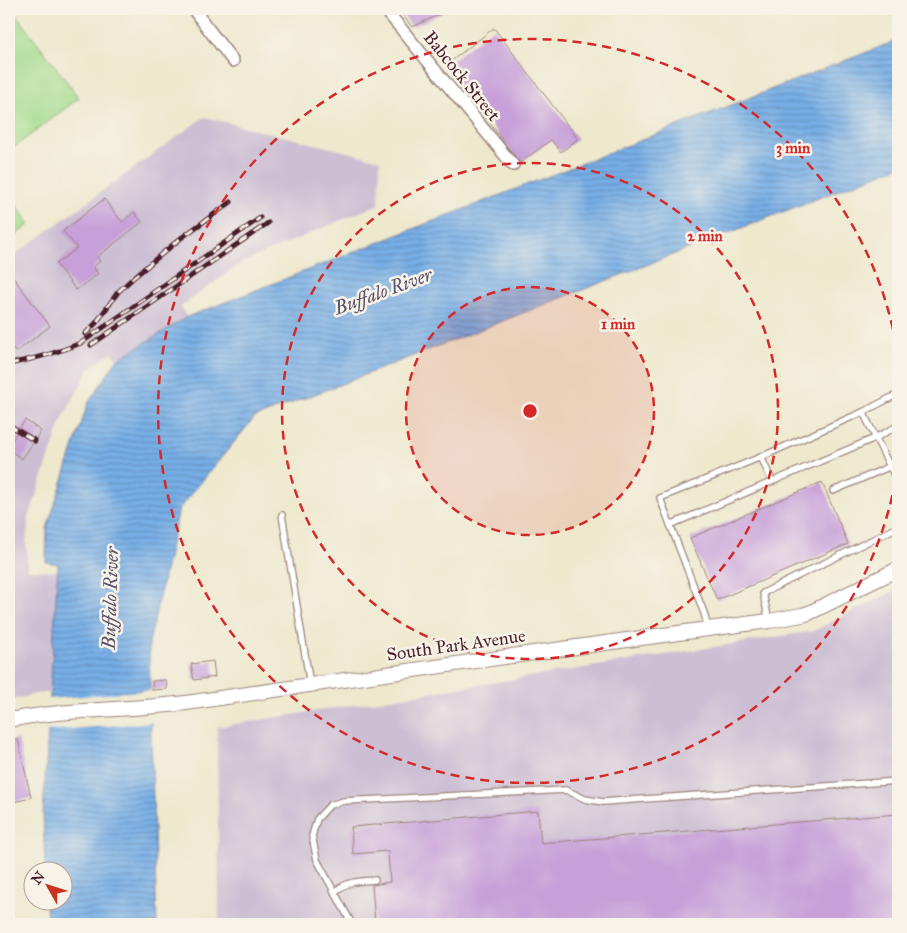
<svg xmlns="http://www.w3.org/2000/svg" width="907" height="933" font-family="'IM FELL Great Primer',serif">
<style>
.industrial{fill:#ccbed3}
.green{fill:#a4dc8e;stroke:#777e5c}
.water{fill:url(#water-rules);stroke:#606688}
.pier{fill:#eee8cd}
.building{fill:#c7a0d9}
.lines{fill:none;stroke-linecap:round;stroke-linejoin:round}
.service-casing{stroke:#9c847c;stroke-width:8}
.minor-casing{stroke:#9c847c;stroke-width:14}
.tertiary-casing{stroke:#9c847c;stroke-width:16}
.service{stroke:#fff;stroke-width:5.5}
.minor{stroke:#fff;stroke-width:11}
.tertiary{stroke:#fff;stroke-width:14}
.rail-casing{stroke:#4a1f2b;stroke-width:5}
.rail{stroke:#f7f3e8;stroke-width:3;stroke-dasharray:9;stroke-linecap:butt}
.ring{fill:none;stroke:#d62828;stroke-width:2.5;stroke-dasharray:9 6}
.labels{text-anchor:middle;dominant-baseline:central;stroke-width:5;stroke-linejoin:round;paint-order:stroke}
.street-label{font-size:18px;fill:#4a1f2b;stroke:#f7f3e8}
.water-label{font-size:19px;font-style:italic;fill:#59516c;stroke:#f7f3e8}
.centre{fill:#d62828;stroke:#f7f3e8;stroke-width:2.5}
.ring-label{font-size:15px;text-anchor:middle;font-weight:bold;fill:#d62828;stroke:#f7f3e8;stroke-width:5;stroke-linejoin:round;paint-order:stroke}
</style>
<defs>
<pattern id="water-rules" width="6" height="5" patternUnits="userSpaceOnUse" patternTransform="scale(1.25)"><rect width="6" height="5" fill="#76aee6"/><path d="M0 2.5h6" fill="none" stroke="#638dbb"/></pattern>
</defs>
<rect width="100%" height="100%" fill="#f7f3e8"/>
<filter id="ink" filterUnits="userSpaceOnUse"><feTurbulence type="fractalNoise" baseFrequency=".02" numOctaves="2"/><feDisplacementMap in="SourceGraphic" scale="10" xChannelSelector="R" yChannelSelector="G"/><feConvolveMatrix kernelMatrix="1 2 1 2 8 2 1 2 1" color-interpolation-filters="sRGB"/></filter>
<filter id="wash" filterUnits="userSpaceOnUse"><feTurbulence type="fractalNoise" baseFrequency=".0096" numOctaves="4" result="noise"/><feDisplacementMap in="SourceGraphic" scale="20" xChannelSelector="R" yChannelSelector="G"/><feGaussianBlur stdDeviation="1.12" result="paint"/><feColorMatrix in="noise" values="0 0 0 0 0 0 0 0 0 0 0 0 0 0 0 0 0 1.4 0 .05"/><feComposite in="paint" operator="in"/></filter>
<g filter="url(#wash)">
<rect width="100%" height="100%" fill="#eee8cd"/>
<g class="industrial">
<path d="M204,117L380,160L379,204L243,262L180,307L187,317L117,360L112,352L89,369L62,420L29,517L26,543L28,570L58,571L51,693H39L9,701V259Z"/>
<path d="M898,589V924H219L217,727L813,631Z"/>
</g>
<g class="green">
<path d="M9,9H12L79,98L9,151Z"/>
<path d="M9,196L30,224L9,240Z"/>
</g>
<path class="water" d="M898,40V167L254,418L179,509L149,643L151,736L157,924H47L46,901L62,900V870H45L43,812L58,564L46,562L47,528L88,403L117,360L187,317Z"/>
<path class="pier" d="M153,690V722L46,731L48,699Z"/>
<g id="blocks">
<g class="building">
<path d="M415,9H451L412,27L402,14Z"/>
<path d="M494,28L578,139L561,152L551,140L520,163L446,65Z"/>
<path d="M104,199L122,222L134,212L142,222L97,257L100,261L93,267L98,274L76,290L56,264L77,248L63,231Z"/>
<path d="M9,272L50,326L16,352L12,347L9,349Z"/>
<path d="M25,420L41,431L22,459L9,450V445Z"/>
<path d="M822,482L848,544L717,600L690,538Z"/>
<path d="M213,661L215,677L194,680L191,664Z"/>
<path d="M166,680L167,689L152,690V681Z"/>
<path d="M18,739L31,798L9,803V741Z"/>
<path d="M538,811L541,843L898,814V924H375L372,885L390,882L388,851L353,854L351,827Z"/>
</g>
</g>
</g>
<g filter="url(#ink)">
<use href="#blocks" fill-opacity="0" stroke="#9c847c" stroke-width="1"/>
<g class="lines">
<g class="service-casing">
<g id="service">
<path d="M863,412L898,394"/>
<path d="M761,457L772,481"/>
<path d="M833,491L898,463"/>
<path d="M282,515L310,685"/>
<path d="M670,525L875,438L898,426"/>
<path d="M769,621L763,593L898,527"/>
<path d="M708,629L704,613L660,498L761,457L863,412L898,483"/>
<path d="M334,892C348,881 358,881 375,880"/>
<path d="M352,924L317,860L312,836L317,819L330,805L344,801L566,790L585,799L603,802L898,781"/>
</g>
</g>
<g class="minor-casing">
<g id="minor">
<path d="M193,9L233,61"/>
<path d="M385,9L513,165"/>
</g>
</g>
<g class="tertiary-casing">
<path id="tertiary" d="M9,720C69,708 132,711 193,702C384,674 576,646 769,621L802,615L809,613L898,569"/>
</g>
<use href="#service" class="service"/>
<use href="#minor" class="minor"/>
<use href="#tertiary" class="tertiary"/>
<g class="rail-casing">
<g id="rail">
<path d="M85,334L96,323L118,292L134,277L181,238L231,202"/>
<path d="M91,345L268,223"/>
<path d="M9,364C34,359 57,353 81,343L260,218"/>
<path d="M9,425L35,441"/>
</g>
</g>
<use href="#rail" class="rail"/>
</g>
</g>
<circle cx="530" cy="411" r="124" fill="#d62828" fill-opacity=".12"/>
<g class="ring">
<circle cx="530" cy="411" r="124"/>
<circle cx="530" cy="411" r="248"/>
<path d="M898 466A372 372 0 1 1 898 356"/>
</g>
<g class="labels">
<g class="street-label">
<text transform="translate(462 76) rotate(51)">Babcock Street</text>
<text transform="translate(456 645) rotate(-8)">South Park Avenue</text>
</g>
<g class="water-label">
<text transform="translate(383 291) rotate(-20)">Buffalo River</text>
<text transform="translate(110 598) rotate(-88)">Buffalo River</text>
</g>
</g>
<circle cx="530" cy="411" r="8" class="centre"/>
<g class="ring-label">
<text x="793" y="153">3 min</text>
<text x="705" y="241">2 min</text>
<text x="618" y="329">1 min</text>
</g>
<rect width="907" height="933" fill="none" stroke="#f7f3e8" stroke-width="30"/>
<g transform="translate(48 886) rotate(309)"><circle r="24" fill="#f7f3e8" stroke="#b29e9c"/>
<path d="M0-4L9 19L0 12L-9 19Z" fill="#c8321e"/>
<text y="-8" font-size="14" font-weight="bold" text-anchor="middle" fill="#4a1f2b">N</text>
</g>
</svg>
